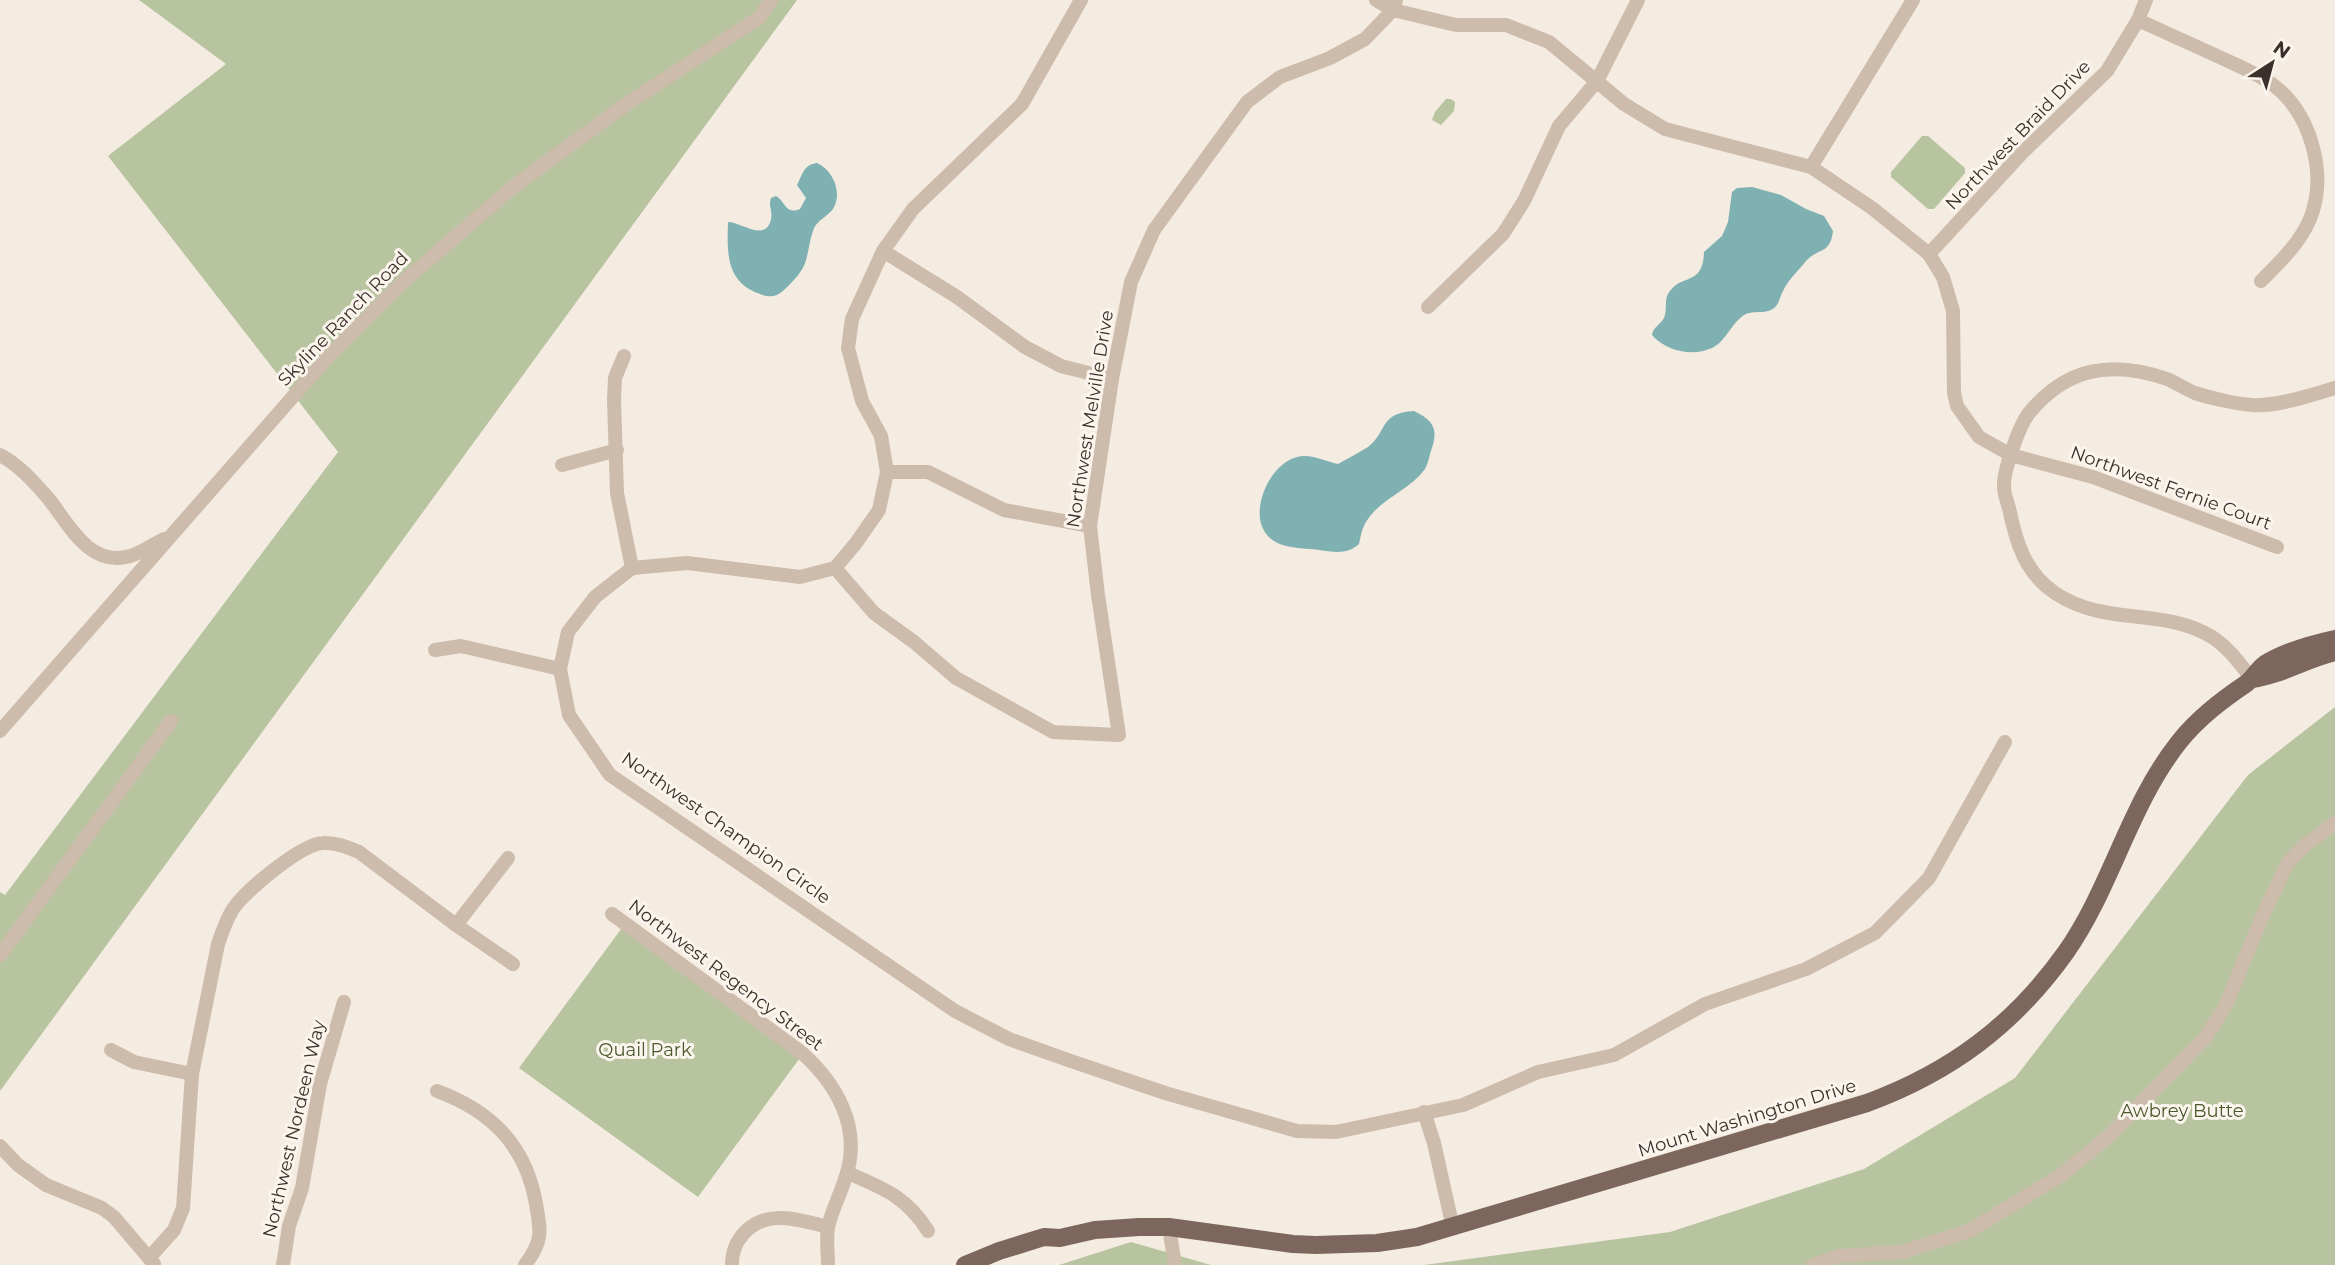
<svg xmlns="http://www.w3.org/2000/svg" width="2335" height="1265" font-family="Montserrat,sans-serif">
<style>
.green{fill:#b8c4a0}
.water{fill:#7fb0b2}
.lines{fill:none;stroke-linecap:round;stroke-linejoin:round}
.minor{stroke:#cdbbac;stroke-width:14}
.major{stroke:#7d675c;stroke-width:18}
.labels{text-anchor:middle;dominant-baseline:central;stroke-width:6;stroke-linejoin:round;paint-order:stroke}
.street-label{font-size:18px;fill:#3b302b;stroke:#fbf5ee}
.park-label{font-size:18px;fill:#4a5a2e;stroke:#fbf5ee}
</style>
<rect width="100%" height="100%" fill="#f4ebe1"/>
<g class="green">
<path d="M139,0H797L0,1091V892L5,895L338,452L108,156L226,64Z"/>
<path d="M1446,99H1451L1455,102L1454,111L1441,125L1432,120L1435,112Z"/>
<path d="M1922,136H1928L1965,168V173L1934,209H1928L1891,177V172Z"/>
<path d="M2335,707V1265H1424L1670,1232L1864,1169L2015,1078L2248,775Z"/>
<path d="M624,925L802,1055L698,1197L519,1068Z"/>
<path d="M1131,1242L1211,1265H1059Z"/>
</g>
<g class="water">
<path d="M817,163C833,170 843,193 833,209C828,216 818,220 814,228C810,238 809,250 806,260C804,270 792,283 784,290C777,297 769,298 760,294C726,282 727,254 728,222C741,222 766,243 771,219C773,211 768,206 771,198L776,196C786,202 785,215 800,209L806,198L797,185C803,174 803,165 817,163Z"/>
<path d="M1752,187L1781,195L1806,209L1824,216L1833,231C1830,255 1819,247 1806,261C1799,270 1788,280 1783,291C1780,296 1780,301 1776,306C1769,315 1756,310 1746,314C1731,322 1727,341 1712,348C1692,357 1666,351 1652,335C1653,327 1660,325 1664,318C1668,309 1663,299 1670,291C1682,274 1703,286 1704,252L1722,236L1728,222L1732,192L1737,188Z"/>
<path d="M1414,411C1437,422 1438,432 1430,454C1429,459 1427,465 1425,469C1410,490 1382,498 1368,519C1362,527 1361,535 1359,544C1347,555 1334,552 1319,550C1303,548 1279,549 1268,536C1247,514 1269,464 1297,457C1310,453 1325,461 1338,464C1348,458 1359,453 1368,447C1388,431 1379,413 1414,411Z"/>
</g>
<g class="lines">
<g class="minor">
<path d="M1081,0L1022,104L913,209L883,251L852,319L848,348L862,401L881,436L887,472L879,510L856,543L835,568L800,577L687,563L632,568L595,597L568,632L560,669L569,715L610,775L955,1011L1009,1039L1068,1060L1165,1093L1297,1131L1336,1132L1463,1105L1538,1072L1614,1055L1705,1004L1806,969L1875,933L1929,878L2005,742"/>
<path d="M1376,0L1393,10L1456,25H1506L1549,42L1624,104L1665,129L1811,167L1872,208L1929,254L1943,277L1953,311L1954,393L1957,406L1979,437L2011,455L2093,477L2277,547"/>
<path d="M2138,20C2164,32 2189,43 2215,55C2234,64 2255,72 2272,84C2311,113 2328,174 2310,219C2300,243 2279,263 2261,281"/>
<path d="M1811,167L1913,0"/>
<path d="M883,251L957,297L1025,347L1061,366L1112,379"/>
<path d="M1929,254L2022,153L2107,71L2138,20L2146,0"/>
<path d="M1428,307L1503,234L1524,201L1559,126L1597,81L1638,0"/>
<path d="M624,356L615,378L614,400L617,493L632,568"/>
<path d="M0,455C19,465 34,482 48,498C69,524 89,568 130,556C142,553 153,544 164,539"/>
<path d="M562,465L617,450"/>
<path d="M887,472H928L1004,510L1090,526"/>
<path d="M835,568L874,613L914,642L956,678L1053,732L1119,735L1098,595L1090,526L1112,379L1131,282L1154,230L1247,102L1280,77L1330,58L1365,39L1393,10L1396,0"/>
<path d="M435,650L461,646L560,669"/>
<path d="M2252,679C2240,664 2228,647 2212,637C2164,607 2106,627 2055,593C2025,573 2016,542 2009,508C2007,501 2004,494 2004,487C2003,471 2019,426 2029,413C2067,367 2112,360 2167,379C2177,383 2185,389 2195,393C2210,398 2237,404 2252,405C2275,407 2313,395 2335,388"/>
<path d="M0,731L326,359L402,283L513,187L625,105L760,17L771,0"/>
<path d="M612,914L801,1052C836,1083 862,1127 846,1176C841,1193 832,1210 828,1227C826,1239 828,1253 828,1265"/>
<path d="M456,925L508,858"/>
<path d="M0,955L171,721"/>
<path d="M111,1050L134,1062L192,1074"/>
<path d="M437,1091C491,1111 526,1145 536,1204C541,1232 543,1241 525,1265"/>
<path d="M1424,1112L1434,1143L1453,1228"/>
<path d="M0,1146L18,1165L46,1185L102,1208L114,1217L154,1264"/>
<path d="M848,1173C883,1188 907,1197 928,1231"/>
<path d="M1169,1227L1175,1265"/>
<path d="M149,1258L174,1230L183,1208L192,1074L218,944C222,932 226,920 233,909C245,891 301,844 323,843C335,842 347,847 359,852L456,925L513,964"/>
<path d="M283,1265L289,1226L302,1188L320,1084L344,1002"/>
<path d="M732,1265C732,1251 736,1241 746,1231C768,1209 801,1220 828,1227"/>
<path d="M1813,1265L1839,1256L1902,1252L1969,1231L2060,1176L2108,1137L2205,1038L2226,1005L2261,919L2287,864L2303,847L2335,823"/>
</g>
<g class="major">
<path d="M2252,679C2281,675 2306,659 2335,652"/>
<path d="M965,1265L999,1251L1044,1237L1060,1238L1095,1230L1139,1227H1169L1293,1244L1316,1245L1377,1243L1417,1237L1867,1103C1951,1072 2014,1025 2066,952C2112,886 2129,805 2179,742C2198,718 2222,700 2247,683C2254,677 2258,669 2265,664C2286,651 2312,644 2335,639"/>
</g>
</g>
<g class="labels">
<g class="street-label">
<text transform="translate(2018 135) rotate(-46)">Northwest Braid Drive</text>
<text transform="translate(343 319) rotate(-46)">Skyline Ranch Road</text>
<text transform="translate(1090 419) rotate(-81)">Northwest Melville Drive</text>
<text transform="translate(2171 488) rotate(20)">Northwest Fernie Court</text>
<text transform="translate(726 828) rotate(35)">Northwest Champion Circle</text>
<text transform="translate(726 975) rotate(37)">Northwest Regency Street</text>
<text transform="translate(1747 1118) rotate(-17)">Mount Washington Drive</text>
<text transform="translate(294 1129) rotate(-77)">Northwest Nordeen Way</text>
</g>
<g class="park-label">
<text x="645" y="1050">Quail Park</text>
<text x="2182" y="1111">Awbrey Butte</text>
</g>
</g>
<g transform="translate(2272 63) rotate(36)" stroke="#fbf5ee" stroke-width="5" paint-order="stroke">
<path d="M0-5L12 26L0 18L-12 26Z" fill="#3b302b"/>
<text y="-10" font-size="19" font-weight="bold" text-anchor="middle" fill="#3b302b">N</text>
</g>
</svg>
